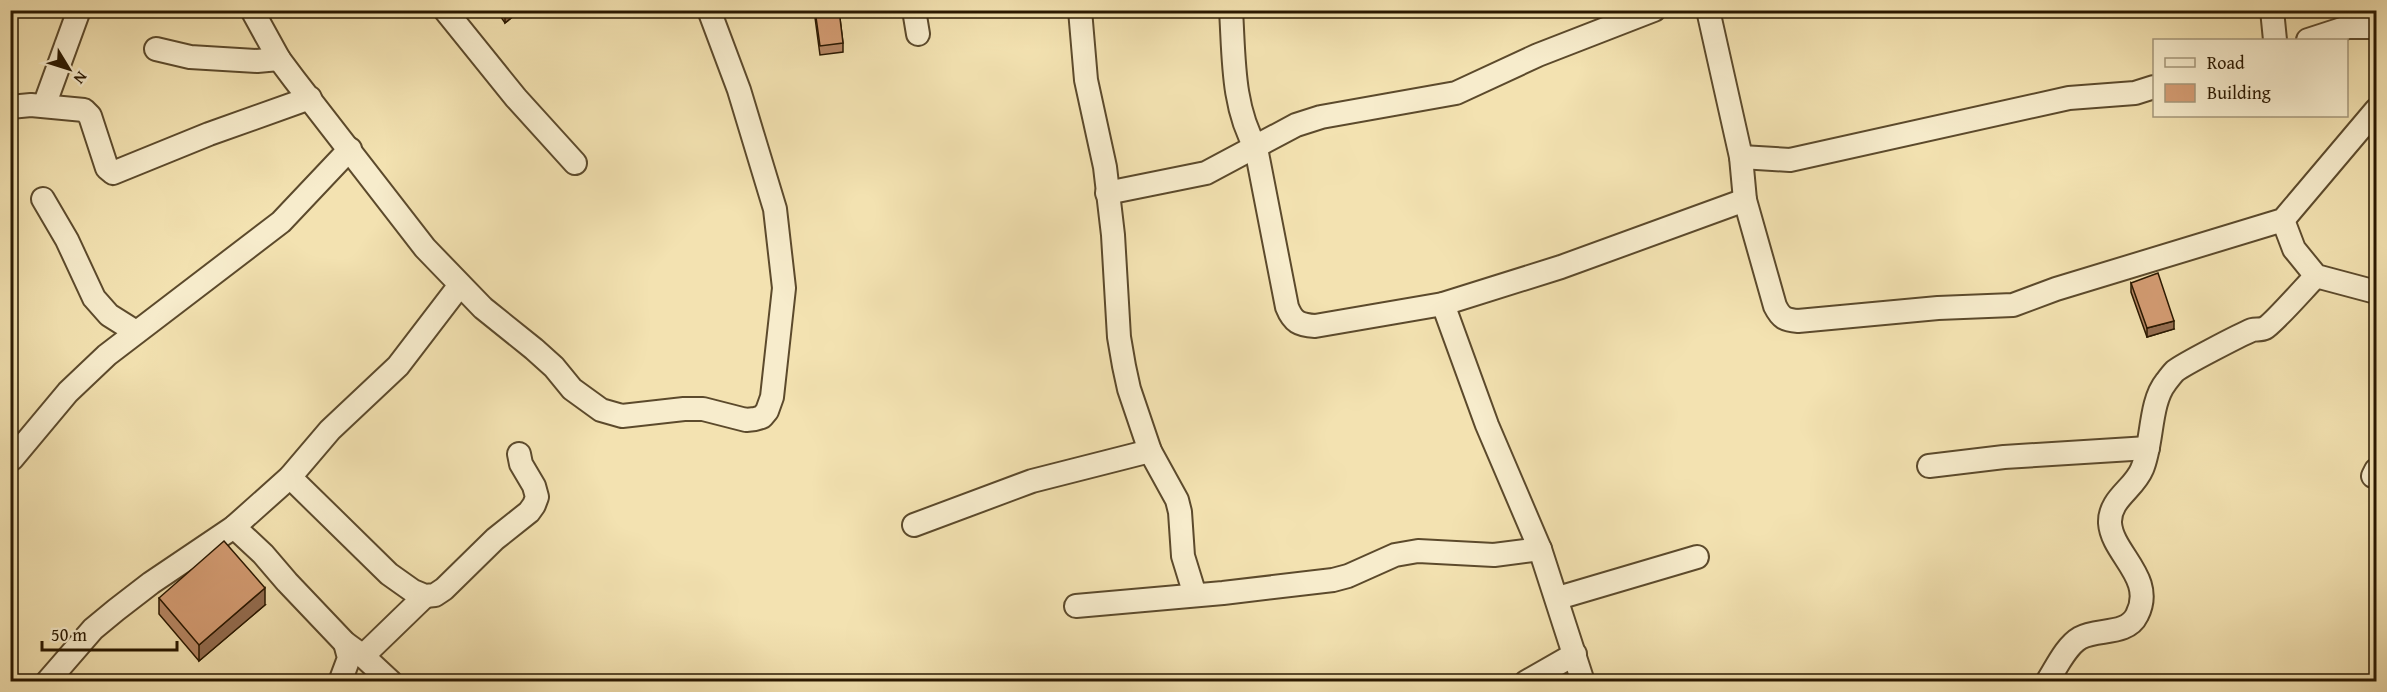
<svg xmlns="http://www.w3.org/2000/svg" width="2387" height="692" font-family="'Gentium Book Plus',serif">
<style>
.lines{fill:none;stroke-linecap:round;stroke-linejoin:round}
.minor-casing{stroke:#5c4a2c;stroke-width:26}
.minor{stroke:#f7eccc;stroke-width:22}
.wall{fill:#b68663;stroke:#2a1800;stroke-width:1.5}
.shaded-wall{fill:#946d50;stroke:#2a1800;stroke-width:1.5}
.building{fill:#d49c73;stroke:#2a1800;stroke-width:1.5}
</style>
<rect width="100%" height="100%" fill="#f3e2b1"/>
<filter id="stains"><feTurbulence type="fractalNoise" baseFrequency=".00333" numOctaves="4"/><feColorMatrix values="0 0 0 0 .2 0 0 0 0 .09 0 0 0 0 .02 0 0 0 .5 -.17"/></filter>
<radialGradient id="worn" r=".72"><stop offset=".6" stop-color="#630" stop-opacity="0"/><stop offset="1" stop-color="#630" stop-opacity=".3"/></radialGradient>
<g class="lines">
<g class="minor-casing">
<g id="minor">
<path d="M252,10L279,59L294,79L425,248L483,308L534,349L554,367L572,389L601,410L622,416L684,409H703L746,420L755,419L762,417L767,411L772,397L784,288L775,209L739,90L709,10"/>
<path d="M445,10L516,98L575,163"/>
<path d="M914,10L918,34"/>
<path d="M1080,10L1086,80L1105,167L1113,235L1119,337L1124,366L1129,389L1150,451L1177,500L1180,512L1183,556L1195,595"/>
<path d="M1231,10C1234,57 1232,107 1256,148L1287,307C1293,322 1299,325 1315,326L1443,304L1561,267L1745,200"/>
<path d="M1708,10L1741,157L1745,200L1775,306C1781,318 1785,320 1798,321L1938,308L2013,305L2056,289L2283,220L2376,110"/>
<path d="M2272,10L2275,40"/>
<path d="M2308,40L2348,27H2376"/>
<path d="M156,49L190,57L257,61L279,59"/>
<path d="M44,106L79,10"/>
<path d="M10,107L31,105L84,110L90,116L107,168L113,173L209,134L310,98"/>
<path d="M1741,157L1790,160L2069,98L2135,93L2154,87"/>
<path d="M1107,193L1206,173L1296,125L1321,117L1456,93L1538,55L1654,10"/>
<path d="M43,199L67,240L94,298L109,315L136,332"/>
<path d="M2283,220L2294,249L2316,276L2376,292"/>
<path d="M1443,304L1487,425L1540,549L1583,682"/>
<path d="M12,459L68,392L107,355L281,222L350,149"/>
<path d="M1929,466L2004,457L2148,448"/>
<path d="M2373,476L2376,470"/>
<path d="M290,477L389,574L413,591L425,596L435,595L444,589L495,539L529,512L534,505L537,497L534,486L521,464L519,454"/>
<path d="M914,525L1032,481L1150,451"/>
<path d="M234,527L263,554L287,582L345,643L363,656L391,682"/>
<path d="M1558,598L1697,557"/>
<path d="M1076,606L1223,593L1333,580L1348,576L1395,555L1418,551L1494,555L1540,549"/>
<path d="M363,656L425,596"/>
<path d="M47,682L93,629L116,610L151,583L234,527L290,477L330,430L398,366L460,285"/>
<path d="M340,682L349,658L345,643"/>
<path d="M1526,682L1575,654"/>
<path d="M2047,682C2056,668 2066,646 2080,638C2097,628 2127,636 2137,615C2156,578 2112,554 2110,523C2109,499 2134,489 2142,469C2153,444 2149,403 2166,382C2169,378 2172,374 2175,371C2184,364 2240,335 2252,330C2256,329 2261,330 2265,328C2273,324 2307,285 2316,276"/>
</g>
</g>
<use href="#minor" class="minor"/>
</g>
<g class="wall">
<path d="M496,10H521L505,23Z"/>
<path d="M814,10H839L843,43V52L820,55Z"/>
<path d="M2131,283L2174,329L2147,337L2131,292Z"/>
<path d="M159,598L265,605L199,661L159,614Z"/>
</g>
<g class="shaded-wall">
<path d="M505,10H521L505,23Z"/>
<path d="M13,300V309L10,310V302Z"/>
<path d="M2174,321V329L2147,337V328Z"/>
<path d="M265,588V605L199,661V645Z"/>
</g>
<g class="building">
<path d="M815,10H839L843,43L820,46Z"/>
<path d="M2158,273L2174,321L2147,328L2131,283Z"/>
<path d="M224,541L265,588L199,645L159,598Z"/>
</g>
<rect width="2387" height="692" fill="none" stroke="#f3e2b1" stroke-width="36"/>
<rect x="12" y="12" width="2363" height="668" fill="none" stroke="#2a1800" stroke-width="3"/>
<rect x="18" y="18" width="2351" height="656" fill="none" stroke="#2a1800" stroke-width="1.5"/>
<rect x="2153" y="39" width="195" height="78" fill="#f7eccc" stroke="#a5977a" stroke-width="1.5"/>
<rect x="2165" y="58" width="30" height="9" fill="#f7eccc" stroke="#a5977a" stroke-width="1.5"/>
<text x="2207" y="69" font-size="18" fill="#2a1800">Road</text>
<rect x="2165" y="84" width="30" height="18" fill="#d49c73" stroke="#a5977a" stroke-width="1.5"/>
<text x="2207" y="99" font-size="18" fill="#2a1800">Building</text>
<g transform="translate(69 69) rotate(128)" stroke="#f7eccc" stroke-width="4.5" paint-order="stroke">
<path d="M0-4.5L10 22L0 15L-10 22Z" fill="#2a1800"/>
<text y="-9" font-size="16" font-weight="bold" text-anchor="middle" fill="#2a1800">N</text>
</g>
<path d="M42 641v9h135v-9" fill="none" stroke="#2a1800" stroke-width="3"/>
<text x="51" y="641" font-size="18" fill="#2a1800" stroke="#f7eccc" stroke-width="4.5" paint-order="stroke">50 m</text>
<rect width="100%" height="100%" filter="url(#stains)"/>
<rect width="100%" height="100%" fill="url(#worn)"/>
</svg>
